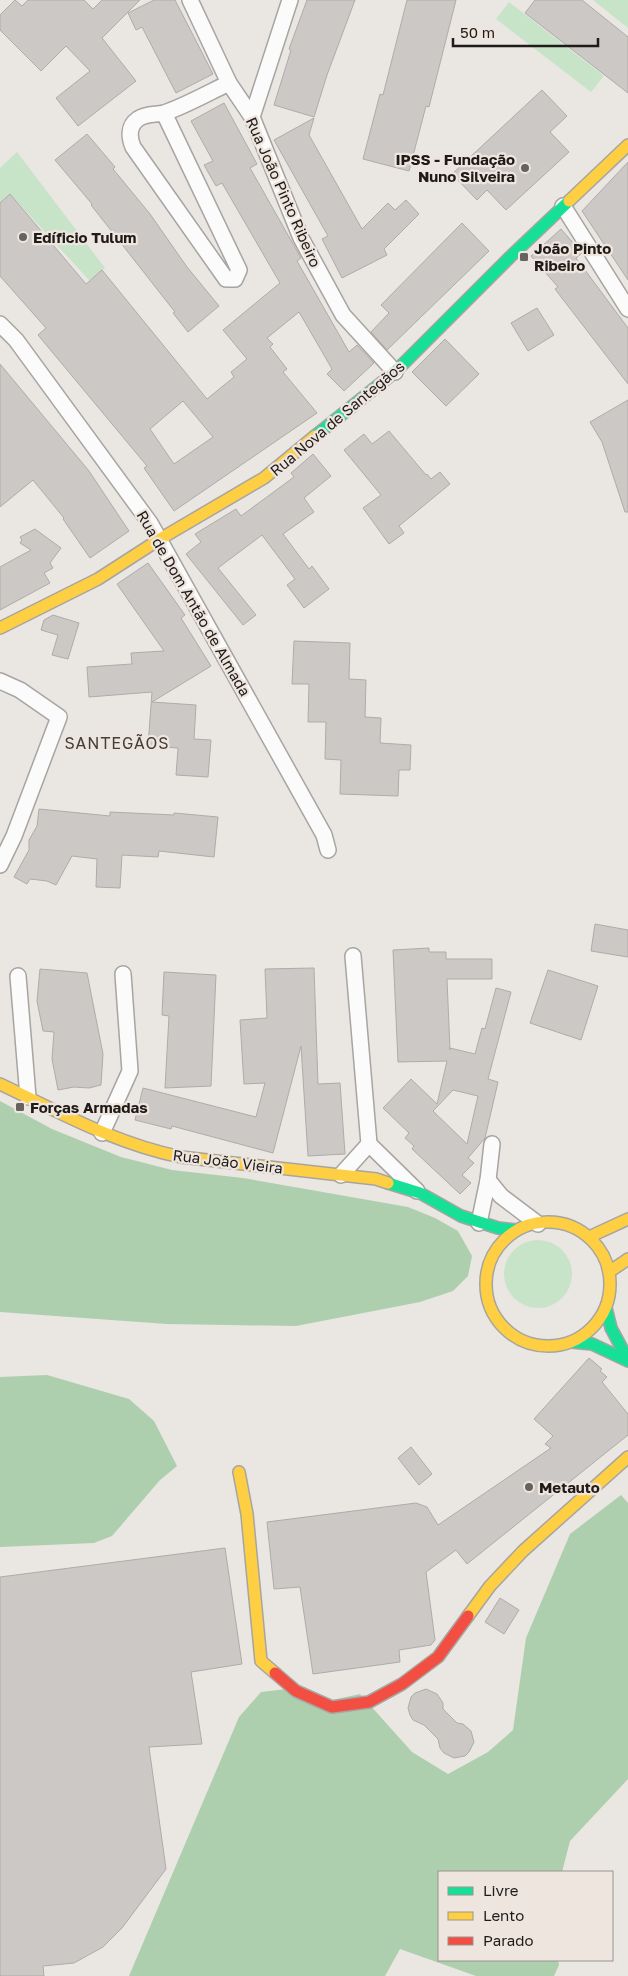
<svg xmlns="http://www.w3.org/2000/svg" width="628" height="1976" font-family="'Golos Text',sans-serif">
<style>
.green{fill:#c8e4c8}
.forest{fill:#adcfae}
.building{fill:#ccc8c5;stroke:#afaba8;fill-rule:evenodd}
.lines{fill:none;stroke-linecap:round;stroke-linejoin:round}
.street-casing{stroke:#a7a5a2;stroke-width:18}
.fast-casing{stroke:#a7a5a2;stroke-width:14}
.slow-casing{stroke:#a7a5a2;stroke-width:14}
.jam-casing{stroke:#a7a5a2;stroke-width:14}
.street{stroke:#fcfbfb;stroke-width:15}
.fast{stroke:#16e098;stroke-width:11}
.slow{stroke:#ffcf43;stroke-width:11}
.jam{stroke:#f24e42;stroke-width:11}
.poi-dot{fill:#65625f;stroke:#eee5de;stroke-width:2}
.labels{text-anchor:middle;dominant-baseline:central;stroke-width:4.5;stroke-linejoin:round;paint-order:stroke}
.poi-label{font-size:15px;font-weight:bold;fill:#1e1b18;stroke:#eee5de;text-anchor:start}
.street-label{font-size:15px;fill:#1e1b18;stroke:#eee5de}
.neighbourhood-label{font-size:16px;letter-spacing:1px;fill:#453e38;stroke:#eee5de}
</style>
<rect width="100%" height="100%" fill="#eae6e2"/>
<g class="green">
<path d="M593,0H628V28Z"/>
<path d="M509,2L604,76L591,92L496,19Z"/>
<path d="M17,152L105,268L89,280L11,195L0,203V168Z"/>
<circle cx="538" cy="1274" r="34"/>
</g>
<g class="forest">
<path d="M0,1101L52,1129L121,1157L172,1170L243,1178L408,1207L435,1218L458,1231L472,1256L468,1276L453,1291L420,1302L296,1326L167,1324L0,1312Z"/>
<path d="M47,1375L129,1399L154,1421L177,1466L160,1480L112,1536L94,1543L0,1547V1377Z"/>
<path d="M621,1495L628,1503V1779L570,1841L562,1872H439V1960H558L559,1965L554,1976H476L400,1949L385,1976H129L239,1717L261,1692L304,1687L328,1701L360,1694L412,1752L448,1774L488,1752L513,1730L526,1638L570,1534Z"/>
</g>
<g class="building">
<path d="M15,0L22,6L28,0H84L93,9L102,0H140L102,38L136,81L78,126L56,98L90,71L66,46L41,71L0,30V15Z"/>
<path d="M154,0H175L213,74L176,93L142,27L136,30L128,13Z"/>
<path d="M307,0H355L327,75L314,117L274,105L291,50L289,49Z"/>
<path d="M407,0H456L429,107L426,106L409,171L363,159L380,94L383,95Z"/>
<path d="M535,0H582L628,37V93L525,13Z"/>
<path d="M542,90L567,116L550,132L569,152L506,210L487,190L477,200L452,174Z"/>
<path d="M224,103L257,164L250,168L301,258L297,261L349,352L357,345L374,363L344,391L327,374L332,369L299,312L267,338L273,344L270,347L287,369L283,372L317,413L174,511L144,468L147,466L38,335L46,328L0,276V203L10,194L86,284L102,270L207,399L234,377L231,372L247,359L223,330L280,283L222,183L216,186L204,165L213,161L191,121ZM183,401L213,437L174,464L150,429Z"/>
<path d="M314,118L309,135L362,229L388,203L395,210L406,200L419,214L384,249L387,255L342,278L322,239L328,236L274,140Z"/>
<path d="M87,134L115,167L113,169L150,214L187,267L219,306L188,332L173,313L175,312L91,205L92,204L55,160Z"/>
<path d="M628,162V280L582,211Z"/>
<path d="M462,223L489,251L387,350L371,332L389,313L381,305Z"/>
<path d="M561,229L582,253L576,258L628,328V384L555,289L558,287L531,256Z"/>
<path d="M537,308L554,335L528,351L511,323Z"/>
<path d="M445,339L479,374L446,406L412,372Z"/>
<path d="M0,364L89,471L129,531L90,558L63,519L64,518L33,480L0,507Z"/>
<path d="M628,400V512H625L602,442L590,422Z"/>
<path d="M389,431L426,475L427,474L431,479L440,472L450,484L399,526L404,533L389,544L363,508L381,495L344,450L364,434L372,444Z"/>
<path d="M313,454L331,476L304,498L314,512L283,534L309,569L312,566L329,589L304,608L287,585L295,579L262,535L218,568L256,615L243,625L186,554L201,542L195,534L236,509L241,516L294,477L291,473Z"/>
<path d="M35,529L61,548L50,563L53,568L44,573L50,583L0,610V567L31,550L20,543L22,540L20,537Z"/>
<path d="M148,563L185,615L181,618L211,666L152,702L196,705L194,739L211,740L208,777L176,775L178,748L148,746L152,692L89,697L87,667L132,664L131,653L164,651L117,584Z"/>
<path d="M53,615L79,623L68,659L52,655L58,635L41,630L44,620Z"/>
<path d="M294,641L350,643L349,679L366,680L365,717L381,718L380,743L411,745L410,770H399L398,796L340,794L341,760L325,759L326,722H308L309,684H292Z"/>
<path d="M39,809L110,816V812L174,815V813L218,817L214,857L159,851L158,857L122,855L120,888L96,887L97,859L72,856L56,885L47,881L30,879L27,884L14,877L29,850V840L37,826Z"/>
<path d="M595,924L628,930V957L591,951Z"/>
<path d="M429,948V952H446V959H492V979H447L450,1050V1048L475,1054L482,1028L485,1029L496,988L511,992L488,1079L498,1082L485,1138L468,1158L474,1163L462,1175L471,1183L460,1194L412,1149L414,1146L405,1138L409,1133L383,1108L411,1079L437,1104L447,1061L398,1062L393,950ZM453,1090L478,1096L467,1144L433,1111Z"/>
<path d="M314,968L318,1084L340,1083L345,1154L308,1156L301,1046L273,1153L172,1126L171,1129L135,1120L143,1088L256,1117L265,1083L244,1084L240,1020L267,1018L265,969Z"/>
<path d="M40,969L87,973L103,1054L101,1085L89,1088L74,1087L58,1090L52,1059L54,1032L43,1031L37,1001Z"/>
<path d="M548,970L598,986L581,1040L530,1023Z"/>
<path d="M164,972L216,975L211,1086L165,1088L169,1016L162,1015Z"/>
<path d="M589,1358L602,1369L600,1371L607,1377L602,1382L628,1414V1435L467,1564L456,1550L426,1572L435,1640L431,1645L399,1650L400,1662L313,1674L300,1587L274,1589L267,1522L416,1503L427,1507L438,1525L551,1448L545,1444L553,1436L534,1419Z"/>
<path d="M411,1447L432,1474L419,1485L398,1458Z"/>
<path d="M225,1548L242,1664L191,1672L202,1744L149,1747L166,1869L122,1928L103,1947L74,1963L43,1966L44,1976H0V1577Z"/>
<path d="M500,1598L519,1610L504,1634L485,1622Z"/>
<path d="M426,1689L437,1694L443,1703V1709L457,1723L463,1724L471,1731L474,1742L469,1752L465,1756L454,1758L444,1753L440,1748L438,1739L424,1725L413,1720L410,1715L408,1708L411,1697L415,1693Z"/>
</g>
<g class="lines">
<g class="street-casing">
<g id="street">
<path d="M190,0L229,83L252,117L301,238L343,315L395,372"/>
<path d="M164,113L239,270L235,279H226L133,147C129,137 128,126 138,119C146,113 156,115 164,113C183,107 210,92 229,83"/>
<path d="M252,117L290,0"/>
<path d="M563,206L628,309"/>
<path d="M0,324L16,340L150,523L324,835L328,850"/>
<path d="M0,681L20,690L59,717L14,836L0,865"/>
<path d="M353,956L369,1144"/>
<path d="M18,976L28,1097"/>
<path d="M102,1133L130,1071L123,974"/>
<path d="M341,1175L369,1144L417,1191"/>
<path d="M488,1180L501,1196L538,1224"/>
<path d="M479,1223L488,1180L492,1144"/>
</g>
</g>
<g class="fast-casing">
<g id="fast">
<path d="M315,436L395,372L510,257L569,201"/>
<path d="M388,1183L420,1193L461,1216L498,1228L516,1230"/>
<path d="M606,1308L611,1328L628,1360"/>
<path d="M572,1342L592,1344L628,1361"/>
</g>
</g>
<g class="slow-casing">
<g id="slow">
<path d="M569,201L628,145"/>
<path d="M0,628L98,579L160,539L264,478L315,436"/>
<path d="M0,1084C59,1112 116,1144 181,1157L376,1179L388,1183"/>
<circle cx="548" cy="1284" r="62"/>
<path d="M589,1237L628,1219"/>
<path d="M609,1272L628,1259"/>
<path d="M239,1472L247,1514L261,1661L275,1673"/>
<path d="M468,1616L490,1586L523,1551L628,1457"/>
</g>
</g>
<g class="jam-casing">
<path id="jam" d="M275,1673L296,1691L332,1707L369,1702L402,1684L438,1657L468,1616"/>
</g>
<use href="#street" class="street"/>
<use href="#fast" class="fast"/>
<use href="#slow" class="slow"/>
<use href="#jam" class="jam"/>
</g>
<g class="poi-dot">
<circle cx="525" cy="168" r="5"/>
<circle cx="23" cy="237" r="5"/>
<rect x="519" y="252" width="10" height="10" rx="2.5"/>
<rect x="15" y="1102" width="10" height="10" rx="2.5"/>
<circle cx="529" cy="1487" r="5"/>
</g>
<g class="labels">
<g class="poi-label">
<text x="515" y="159" text-anchor="end">IPSS - Fundação<tspan x="515" dy="17">Nuno Silveira</tspan></text>
<text x="33" y="237">Edíficio Tulum</text>
<text x="534" y="248">João Pinto<tspan x="534" dy="17">Ribeiro</tspan></text>
<text x="30" y="1107">Forças Armadas</text>
<text x="539" y="1487">Metauto</text>
</g>
<g class="street-label">
<text transform="translate(284 192) rotate(66)">Rua João Pinto Ribeiro</text>
<text transform="translate(337 418) rotate(-40)">Rua Nova de Santegãos</text>
<text transform="translate(194 603) rotate(60)">Rua de Dom Antão de Almada</text>
<text transform="translate(228 1161) rotate(7)">Rua João Vieira</text>
</g>
<g class="neighbourhood-label">
<text x="117" y="743">SANTEGÃOS</text>
</g>
</g>
<rect x="438" y="1871" width="175" height="90" fill="#eee5de" stroke="#9b948f"/>
<rect x="448" y="1887" width="25" height="8" fill="#16e098" stroke="#9b948f"/>
<text x="483" y="1896" font-size="15" fill="#1e1b18">Livre</text>
<rect x="448" y="1912" width="25" height="8" fill="#ffcf43" stroke="#9b948f"/>
<text x="483" y="1921" font-size="15" fill="#1e1b18">Lento</text>
<rect x="448" y="1937" width="25" height="8" fill="#f24e42" stroke="#9b948f"/>
<text x="483" y="1946" font-size="15" fill="#1e1b18">Parado</text>
<path d="M453 38v8h145v-8" fill="none" stroke="#1e1b18" stroke-width="2.5"/>
<text x="460" y="38" font-size="15" fill="#1e1b18" stroke="#eee5de" stroke-width="4" paint-order="stroke">50 m</text>
</svg>
